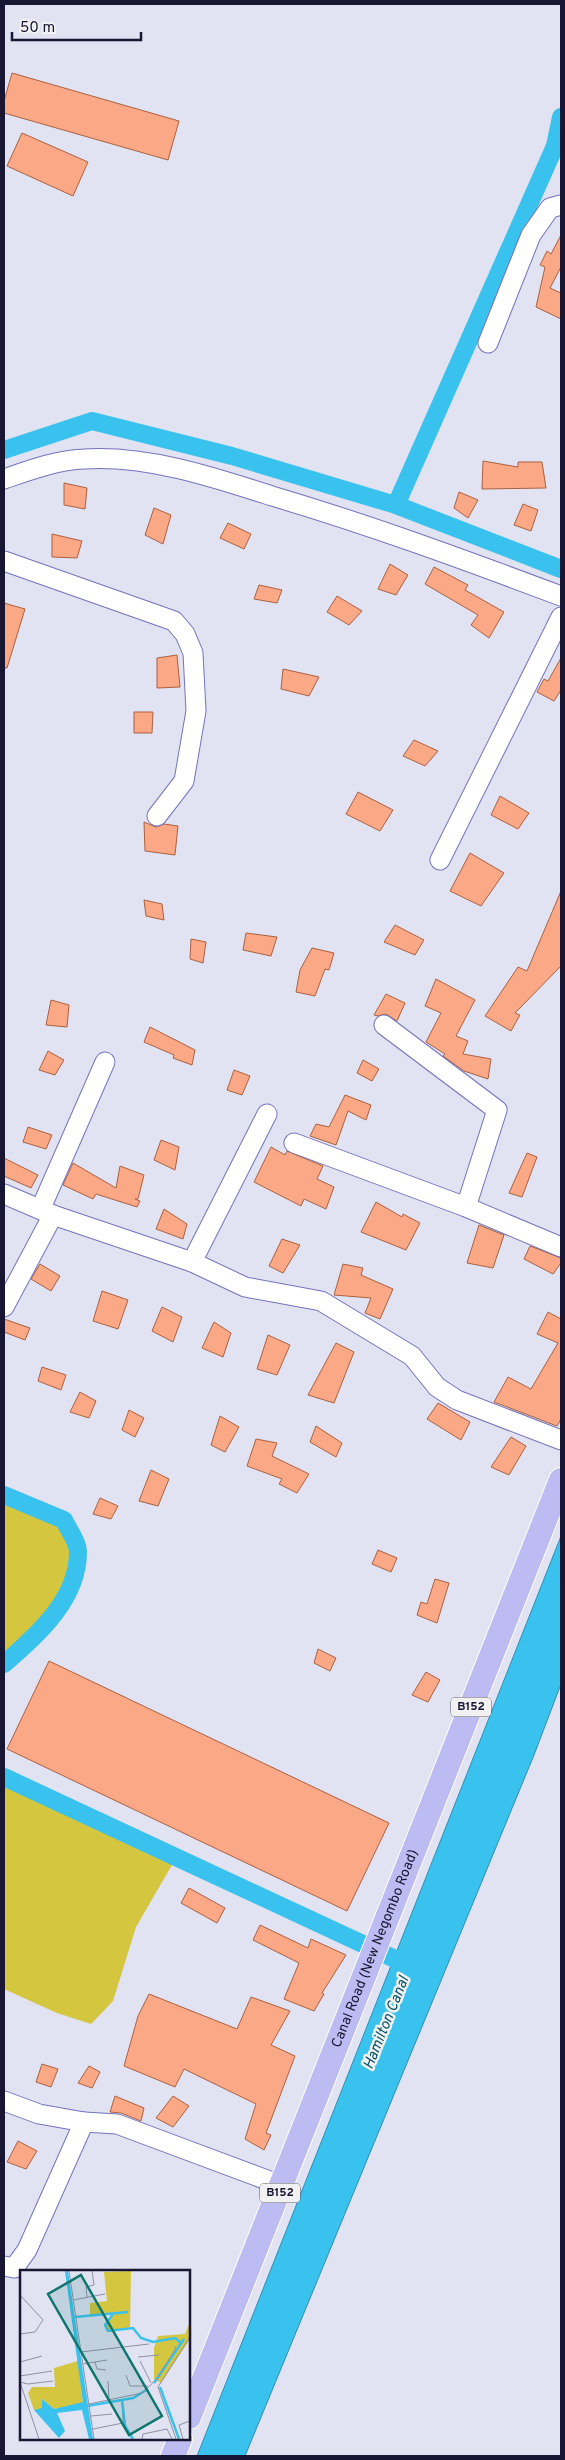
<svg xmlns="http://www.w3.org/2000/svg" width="565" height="2460" font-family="Overpass,sans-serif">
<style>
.green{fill:#d4c63f}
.water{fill:#39c2ed;stroke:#2f8eb5}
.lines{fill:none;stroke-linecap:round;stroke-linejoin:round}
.canal{stroke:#39c2ed;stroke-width:18}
.building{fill:#faa886;stroke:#ac6140}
.minor-casing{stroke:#7573bb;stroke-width:21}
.major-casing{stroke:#fff;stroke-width:26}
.minor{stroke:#fff;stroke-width:19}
.major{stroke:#bcbbf2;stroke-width:24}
.labels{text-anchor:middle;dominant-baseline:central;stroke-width:5;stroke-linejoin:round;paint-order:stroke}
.shield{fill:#f1f1f1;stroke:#59586b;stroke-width:1}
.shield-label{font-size:12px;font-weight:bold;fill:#181632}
.street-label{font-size:14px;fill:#181632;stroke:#f1f1f1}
.water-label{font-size:15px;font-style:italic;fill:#035369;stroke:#f1f1f1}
.inset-river{fill:none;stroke:#39c2ed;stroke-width:2.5}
.inset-road{fill:none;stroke:#9190a5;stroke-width:1}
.view{fill:#0f766e;fill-opacity:0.15;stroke:#0f766e;stroke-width:2.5}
.inset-edge{fill:none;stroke:#181632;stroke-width:2.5}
</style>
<rect width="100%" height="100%" fill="#e1e2f2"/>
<g class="green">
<path d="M4,1495L64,1520C68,1529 78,1542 78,1552C78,1600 37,1635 4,1664Z"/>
<path d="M4,1777L176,1858L136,1927L113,2001L91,2024L57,2013L4,1989Z"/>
</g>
<path class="water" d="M561,1536V1684L534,1755L245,2456H197Z"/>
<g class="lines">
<g class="canal">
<path d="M4,450L92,421L232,456L396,505L561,569"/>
<path d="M396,505L555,146L561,117"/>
<path d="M4,1495L64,1520C68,1529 78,1542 78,1552C78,1600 37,1635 4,1664"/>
<path d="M4,1777L410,1966"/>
</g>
</g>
<g class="building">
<path d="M12,73L179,121L168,160L4,113V101Z"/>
<path d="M22,133L88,162L73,196L7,166Z"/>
<path d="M561,235V267L550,288L561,293V319L536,307L545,267L540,265L547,251L551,254Z"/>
<path d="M483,461L518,467V462H542L546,488L482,489Z"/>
<path d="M64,483L87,488L85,509L64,505Z"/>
<path d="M459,492L478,500L468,518L454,508Z"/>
<path d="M523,504L538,510L531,531L514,525Z"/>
<path d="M154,508L171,515L163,544L145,535Z"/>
<path d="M228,523L251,534L244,549L220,538Z"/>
<path d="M52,534L82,541L77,558L52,557Z"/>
<path d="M390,564L408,575L396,595L378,589Z"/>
<path d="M434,567L468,585L465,590L504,612L489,638L471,625L478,615L425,584Z"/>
<path d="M259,585L282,590L277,603L254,599Z"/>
<path d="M337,596L362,611L349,625L327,612Z"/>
<path d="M4,603L25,609L7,668H4Z"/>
<path d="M177,655L180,687L157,688V658Z"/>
<path d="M561,658V690L554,701L537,692L544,679L548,681Z"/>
<path d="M283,669L319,677L309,696L281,689Z"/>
<path d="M134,712H153L152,733H134Z"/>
<path d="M414,740L438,751L425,766L403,756Z"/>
<path d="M358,792L393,810L380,831L346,814Z"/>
<path d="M500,796L529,813L518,829L491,815Z"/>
<path d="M144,822L156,827L164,824L178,826L175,855L145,851Z"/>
<path d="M470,853L504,873L481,906L450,891Z"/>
<path d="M561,891V966L515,1013L520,1015L511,1031L485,1016L518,967L527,971Z"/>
<path d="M144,900L162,904L164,920L146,916Z"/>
<path d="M395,925L424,940L415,955L384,942Z"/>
<path d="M246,933L277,937L271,956L243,950Z"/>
<path d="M191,939L206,942L203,963L190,959Z"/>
<path d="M312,948L334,953L329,970L325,969L315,996L296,992L300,970Z"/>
<path d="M436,979L475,1000L456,1036L468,1041L463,1054L491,1059L488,1079L464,1071L443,1056L445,1054L426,1042L441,1013L425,1006Z"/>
<path d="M386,994L405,1003L397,1021L386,1014L378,1016L374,1015Z"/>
<path d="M51,1000L69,1005L67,1027L46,1025Z"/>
<path d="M150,1027L195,1050L192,1065L173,1058L174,1055L144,1042Z"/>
<path d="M48,1051L64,1060L55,1075L39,1070Z"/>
<path d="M363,1060L379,1069L372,1081L357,1073Z"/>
<path d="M234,1070L250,1076L242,1095L227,1090Z"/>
<path d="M345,1095L371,1105L366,1120L348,1111L336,1145L310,1136L316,1124L329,1127Z"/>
<path d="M28,1127L52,1135L46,1149L23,1142Z"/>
<path d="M161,1140L179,1147L175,1170L154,1160Z"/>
<path d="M271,1147L285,1155L287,1151L323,1166L317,1179L334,1187L326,1209L304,1199L301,1206L254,1182Z"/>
<path d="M527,1153L537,1157L522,1197L509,1193Z"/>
<path d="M4,1158L38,1175L31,1188L4,1176Z"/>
<path d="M73,1163L116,1188L120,1166L144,1175L138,1199H135L140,1201L137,1207L96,1194L93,1199L63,1185Z"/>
<path d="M376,1202L402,1217L403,1214L420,1223L406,1250L361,1232Z"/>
<path d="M164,1209L187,1224L183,1239L156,1229Z"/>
<path d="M479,1225L504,1235L493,1268L467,1263Z"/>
<path d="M282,1239L300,1245L283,1273L269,1266Z"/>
<path d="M530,1246L561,1258V1263L553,1274L524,1259Z"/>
<path d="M40,1264L60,1276L51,1291L31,1279Z"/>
<path d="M343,1264L363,1268L361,1275L393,1289L380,1319L365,1313L371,1298L334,1295Z"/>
<path d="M102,1291L128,1300L118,1329L93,1321Z"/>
<path d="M162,1307L182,1317L173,1342L152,1331Z"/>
<path d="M548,1312L561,1319V1419L557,1426L494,1402L508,1377L531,1389L558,1343L537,1334Z"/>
<path d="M4,1319L30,1328L25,1340L4,1332Z"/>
<path d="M214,1322L231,1333L223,1357L202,1348Z"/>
<path d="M268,1335L290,1345L277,1375L257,1369Z"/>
<path d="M336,1343L354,1352L334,1403L308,1395Z"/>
<path d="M42,1367L66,1375L61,1390L38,1381Z"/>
<path d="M80,1392L96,1401L89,1418L70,1412Z"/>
<path d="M438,1403L470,1422L461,1440L427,1419Z"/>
<path d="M129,1410L144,1418L135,1437L122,1430Z"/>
<path d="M220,1416L239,1427L225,1452L211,1445Z"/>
<path d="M316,1426L342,1443L336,1457L310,1442Z"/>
<path d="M511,1437L526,1446L509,1475L491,1467Z"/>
<path d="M256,1439L277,1443L272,1456L309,1474L297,1493L279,1484L282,1479L247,1466Z"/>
<path d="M151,1470L169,1479L158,1506L139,1501Z"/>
<path d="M100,1498L118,1506L111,1519L93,1514Z"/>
<path d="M378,1550L397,1558L391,1572L372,1564Z"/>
<path d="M435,1579L449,1583L437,1623L417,1615L421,1602L427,1604Z"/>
<path d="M318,1649L336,1658L330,1671L314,1663Z"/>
<path d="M49,1661L389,1823L347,1911L7,1749Z"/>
<path d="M426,1672L440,1680L428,1702L412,1695Z"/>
<path d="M189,1888L225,1908L217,1923L181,1903Z"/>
<path d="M260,1925L308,1948L311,1939L346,1955L322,1993L324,1994L314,2011L284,1999L299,1963L253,1940Z"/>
<path d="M149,1994L237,2029L251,1997L290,2011L271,2045L295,2056L266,2133L271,2135L264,2150L245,2139L256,2104L184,2069L175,2087L124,2066L138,2016Z"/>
<path d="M42,2064L58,2069L51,2087L36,2082Z"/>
<path d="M89,2066L100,2072L92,2088L78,2083Z"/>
<path d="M115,2096L144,2108L141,2121L121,2113L110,2112Z"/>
<path d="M173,2096L189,2106L173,2127L156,2118Z"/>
<path d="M18,2141L37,2151L26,2169L7,2162Z"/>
</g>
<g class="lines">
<g class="minor-casing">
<g id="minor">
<path d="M488,343L531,235L550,208L561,205"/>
<path d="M4,479C30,470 57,460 84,459C147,455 213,477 272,496C370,525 465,560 561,596"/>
<path d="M4,561L174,621L185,634L193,653L196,711L184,781L157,816"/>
<path d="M440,860L561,617"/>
<path d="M384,1025L497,1110L466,1207"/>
<path d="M294,1143L466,1207L561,1247"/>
<path d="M4,1194L53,1215L192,1262L245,1287L321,1301L412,1356L437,1387L457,1400L561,1440"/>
<path d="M41,1208L105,1062"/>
<path d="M192,1262L267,1114"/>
<path d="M4,1307L53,1215"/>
<path d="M4,2101L39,2114L84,2122L117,2124L283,2186"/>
<path d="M4,2266L14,2268L27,2250L84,2122"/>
</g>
</g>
<g class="major-casing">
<g id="major">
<path id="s1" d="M189,2417L561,1480"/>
<path d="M173,2456L180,2439"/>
</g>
</g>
<use href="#minor" class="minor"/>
<use href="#major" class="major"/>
</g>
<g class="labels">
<g class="shield">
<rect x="451" y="1697.5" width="40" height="19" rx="4"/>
<rect x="260" y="2183.5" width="40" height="19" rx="4"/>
</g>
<g class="shield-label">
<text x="471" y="1707">B152</text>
<text x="280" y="2193">B152</text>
</g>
<g class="street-label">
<text stroke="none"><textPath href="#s1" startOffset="504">Canal Road (New Negombo Road)</textPath></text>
</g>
<g class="water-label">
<text transform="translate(387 2023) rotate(-68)">Hamilton Canal</text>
</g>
</g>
<g transform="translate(20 2270)">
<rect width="170" height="170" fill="#e1e2f2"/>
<path d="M111,1L110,58L88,61L85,55L92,44L70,46V33L87,31L84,2ZM170,52V69L141,113L134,109V78L138,66L165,64ZM58,91L63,133L34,139L22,129V139L14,140L8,123L12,117H35L34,98Z" fill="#d4c63f"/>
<path d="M45,1H48L73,169H69L62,140L37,143L45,161L39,168L14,140L22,138V129L34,139L63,132Z" fill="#39c2ed"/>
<path class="inset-river" d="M93,44L85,55L88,61L113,58L121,68L133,72L155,68L162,74M55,47L108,42M134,113L164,69M140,117L159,169M102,130L105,156L113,169M67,136L113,128L128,119"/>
<path class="inset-road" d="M49,1L74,169M0,25L23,50L15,62L0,64M67,27L66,17L74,15L72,1M53,30L85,24M61,82L129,74M118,87L139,85M120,91L131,113M0,92L22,86M75,92L77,99L86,100M63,94L87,90M106,105L110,116H128M0,106L32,101M88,111L89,130M0,112L19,169M0,112L8,114L33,111M69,134L122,123L137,109L156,78L154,76M71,146L92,144M73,159L103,153V143M122,169L123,164L147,159L152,169M156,169L138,117L170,67M163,169L159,155L170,151"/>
<path class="view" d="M61,5L142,146L109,165L28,24Z"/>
<rect width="170" height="170" class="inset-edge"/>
</g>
<rect width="565" height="2460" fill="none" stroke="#181632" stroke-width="10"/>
<path d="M12 32v8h129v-8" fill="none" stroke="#181632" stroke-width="2.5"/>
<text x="20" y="32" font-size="15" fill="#181632" stroke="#f1f1f1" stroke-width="4" paint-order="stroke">50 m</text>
</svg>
